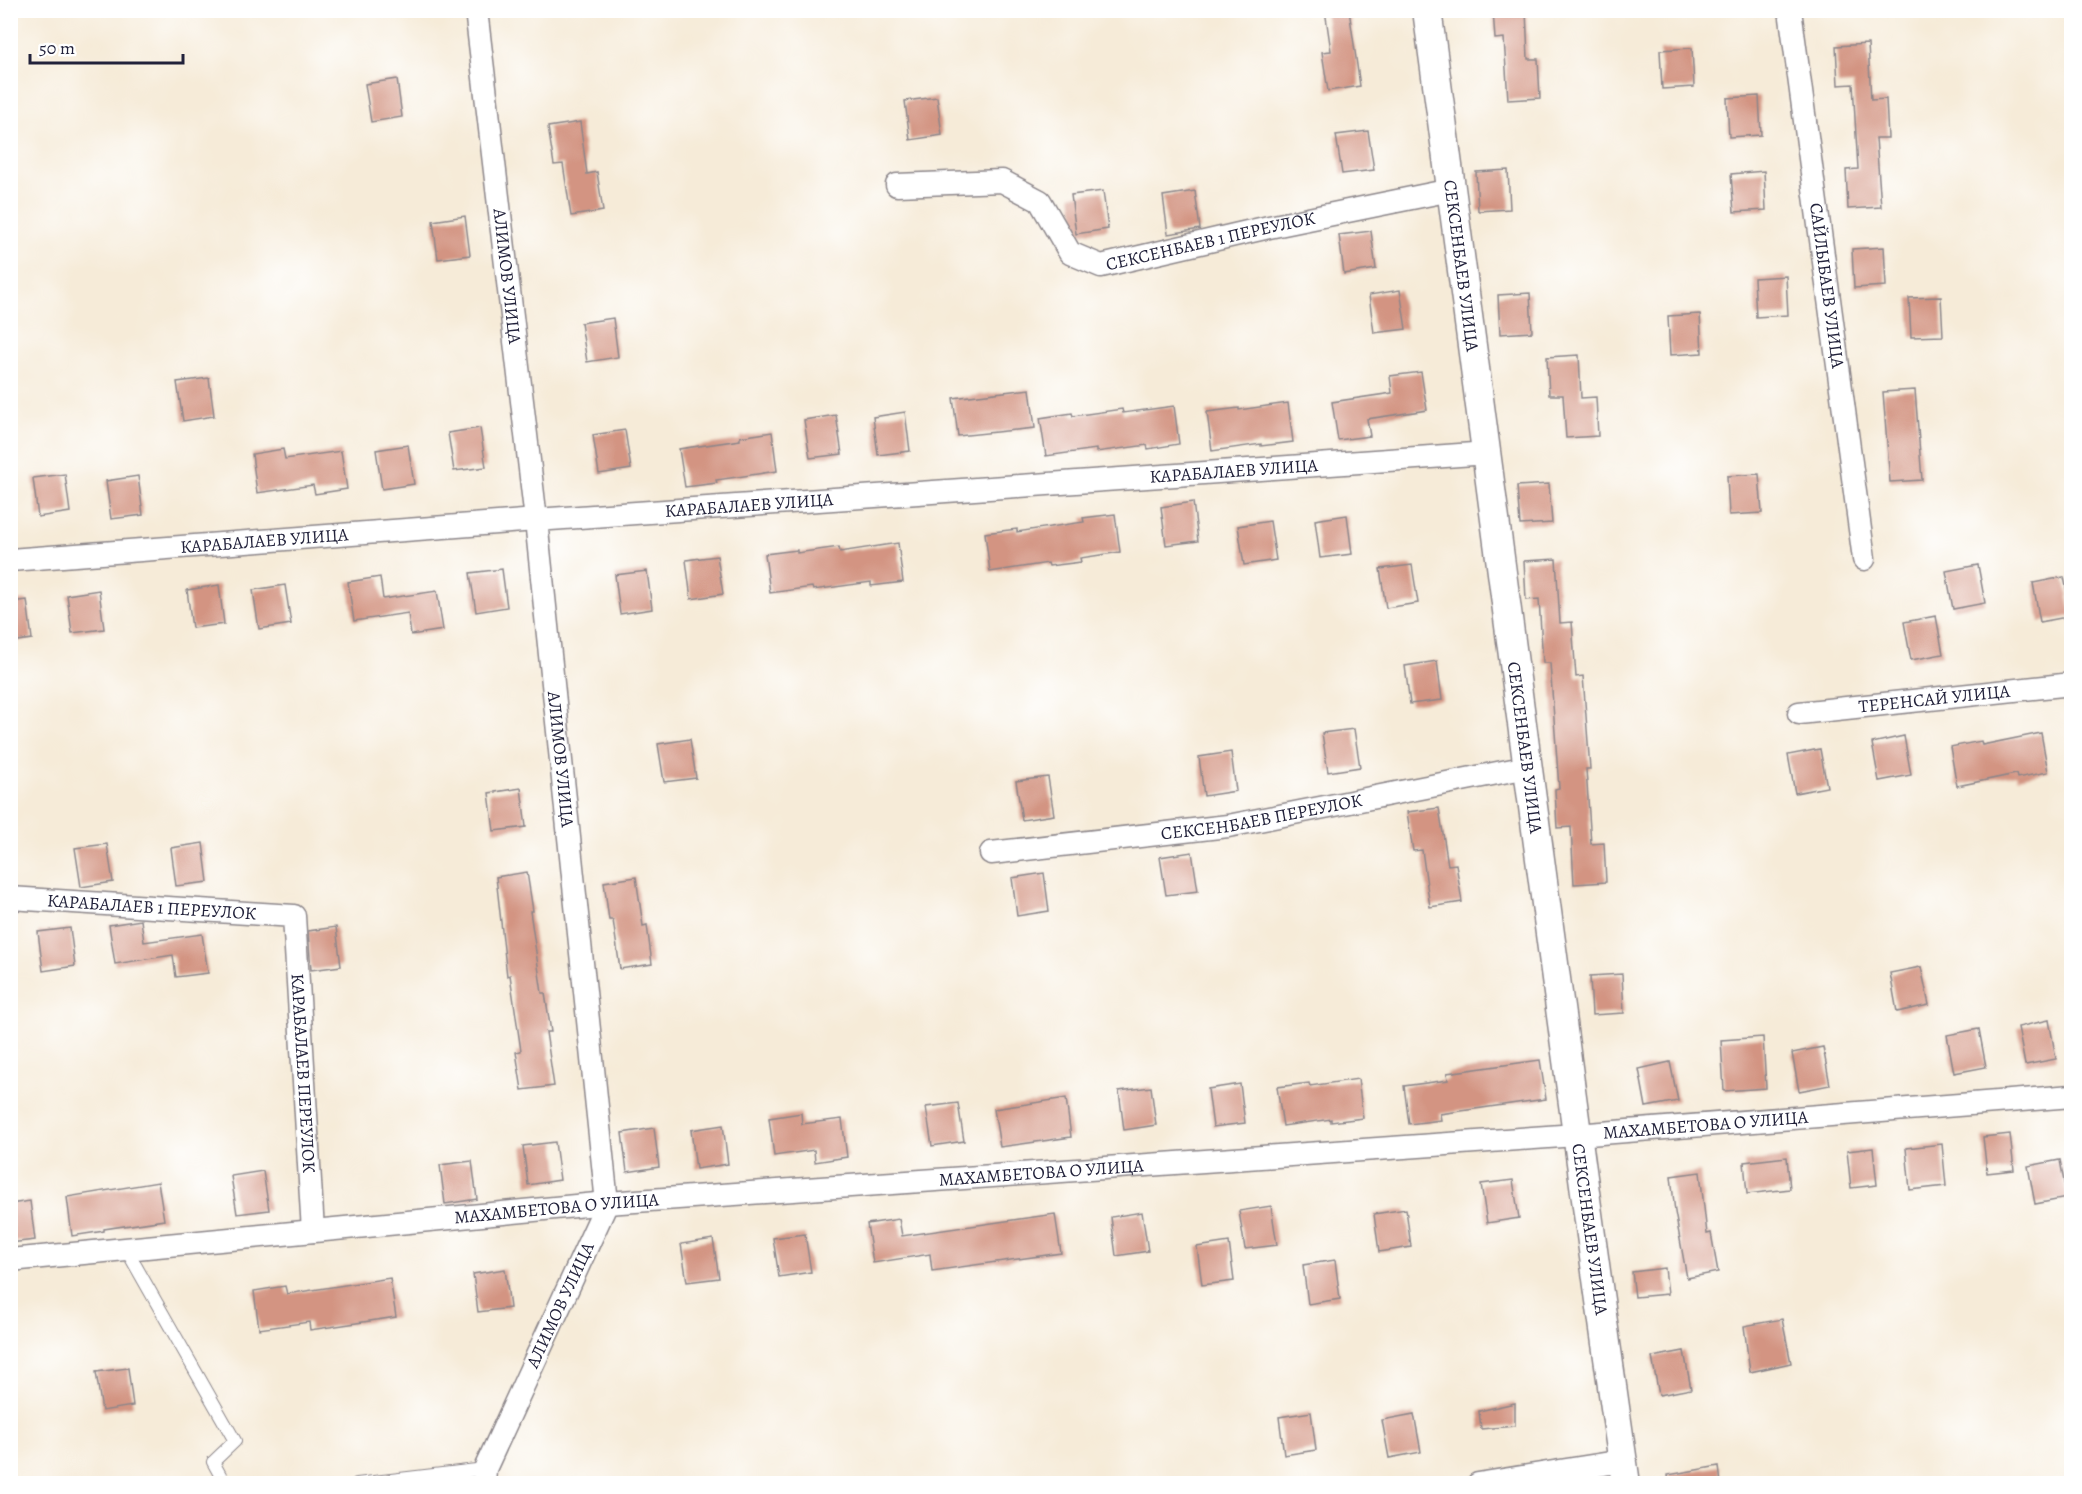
<svg xmlns="http://www.w3.org/2000/svg" width="2082" height="1494" font-family="Alegreya,serif">
<style>
.building{fill:#d39482}
.lines{fill:none;stroke-linecap:round;stroke-linejoin:round}
.service-casing{stroke:#8c868a;stroke-width:14}
.minor-casing{stroke:#8c868a;stroke-width:25}
.tertiary-casing{stroke:#8c868a;stroke-width:31}
.service{stroke:#fff;stroke-width:12}
.minor{stroke:#fff;stroke-width:22}
.tertiary{stroke:#fff;stroke-width:28}
.labels{text-anchor:middle;dominant-baseline:central;stroke-width:4.5;stroke-linejoin:round;paint-order:stroke}
.street-label{font-size:18px;fill:#22223b;stroke:#fff}
</style>
<rect width="100%" height="100%" fill="#fff"/>
<filter id="ink" filterUnits="userSpaceOnUse"><feTurbulence type="fractalNoise" baseFrequency=".0167" numOctaves="2"/><feDisplacementMap in="SourceGraphic" scale="12" xChannelSelector="R" yChannelSelector="G"/><feConvolveMatrix kernelMatrix="1 2 1 2 8 2 1 2 1" color-interpolation-filters="sRGB"/></filter>
<filter id="wash" filterUnits="userSpaceOnUse"><feTurbulence type="fractalNoise" baseFrequency=".008" numOctaves="4" result="noise"/><feDisplacementMap in="SourceGraphic" scale="24" xChannelSelector="R" yChannelSelector="G"/><feGaussianBlur stdDeviation="1.35" result="paint"/><feColorMatrix in="noise" values="0 0 0 0 0 0 0 0 0 0 0 0 0 0 0 0 0 1.4 0 .05"/><feComposite in="paint" operator="in"/></filter>
<g filter="url(#wash)">
<rect width="100%" height="100%" fill="#f6ebd8"/>
<g id="blocks">
<g class="building">
<path d="M1325,10H1349L1360,86L1328,91L1322,52L1331,51Z"/>
<path d="M1493,10H1526L1528,59H1538L1540,98L1508,100L1504,38L1495,39Z"/>
<path d="M1868,44L1871,100L1886,99L1888,138H1876L1881,207L1848,209L1846,170L1858,169L1853,84L1838,85L1836,46Z"/>
<path d="M1692,48L1694,87L1662,89L1660,50Z"/>
<path d="M397,79L402,117L371,122L365,84Z"/>
<path d="M1759,96L1761,135L1729,137L1727,98Z"/>
<path d="M937,97L942,135L910,140L905,101Z"/>
<path d="M580,122L587,174L597,172L603,211L571,216L563,164L554,165L548,127Z"/>
<path d="M1368,131L1374,170L1342,174L1336,135Z"/>
<path d="M1508,170L1510,209L1478,211L1476,172Z"/>
<path d="M1764,171L1766,210L1734,212L1731,174Z"/>
<path d="M1103,191L1108,229L1076,234L1071,195Z"/>
<path d="M1195,191L1200,229L1168,234L1163,196Z"/>
<path d="M465,216L470,255L438,259L433,221Z"/>
<path d="M1371,231L1376,269L1344,274L1339,235Z"/>
<path d="M1884,247L1886,286L1854,288L1852,249Z"/>
<path d="M1786,276L1788,315L1756,317L1754,278Z"/>
<path d="M1400,290L1406,329L1374,333L1369,295Z"/>
<path d="M1530,293L1532,332L1500,334L1498,295Z"/>
<path d="M1941,297L1943,336L1911,337L1909,298Z"/>
<path d="M1700,314L1702,353L1670,355L1668,316Z"/>
<path d="M613,318L618,357L587,362L581,323Z"/>
<path d="M1579,355L1581,398L1596,397L1598,436L1566,438L1563,395H1549L1547,357Z"/>
<path d="M1421,372L1427,410L1367,419L1370,436L1338,440L1332,402L1392,393L1390,376Z"/>
<path d="M209,378L214,416L183,421L177,382Z"/>
<path d="M1030,389L1035,428L958,436L953,398Z"/>
<path d="M1915,390L1922,480L1890,482L1883,392Z"/>
<path d="M1288,403L1293,442L1261,446V444L1212,451L1207,412L1239,408V410Z"/>
<path d="M1174,406L1179,444L1148,449L1147,445L1096,452V449L1046,456L1040,418L1072,413L1073,416L1122,409L1123,413Z"/>
<path d="M905,412L910,451L878,455L873,417Z"/>
<path d="M836,415L842,454L810,458L804,420Z"/>
<path d="M480,428L486,467L454,471L448,433Z"/>
<path d="M625,430L631,469L599,474L593,435Z"/>
<path d="M772,432L777,471L716,480L717,483L685,487L679,449L740,440V437Z"/>
<path d="M408,445L414,484L382,489L376,450Z"/>
<path d="M283,449L285,459L341,451L347,489L315,494L313,485L257,493L252,454Z"/>
<path d="M65,474L70,512L38,517L33,478Z"/>
<path d="M1759,474L1762,513L1729,515L1727,476Z"/>
<path d="M138,476L143,515L111,519L106,481Z"/>
<path d="M1549,484L1552,523L1520,525L1517,486Z"/>
<path d="M1193,502L1198,541L1166,545L1161,507Z"/>
<path d="M1115,514L1120,552L1080,558L1081,562L1049,566L1048,563L990,572L985,533L1017,529V532L1084,522L1083,518Z"/>
<path d="M1347,515L1352,554L1320,558L1315,520Z"/>
<path d="M1270,521L1276,560L1244,565L1238,526Z"/>
<path d="M898,543L903,582L871,586V582L813,590L812,587L770,593L765,554L797,550V553L839,547L840,552Z"/>
<path d="M717,556L723,594L691,599L686,560Z"/>
<path d="M1556,559L1560,623L1572,622L1576,677L1583,676L1590,769H1586L1591,844L1604,843L1606,882L1574,884L1571,827L1557,828L1555,789L1559,788L1550,663H1543L1539,599L1526,600L1524,561Z"/>
<path d="M1412,565L1418,603L1386,608L1380,569Z"/>
<path d="M1978,565L1985,603L1953,609L1946,571Z"/>
<path d="M502,569L507,607L476,612L470,573Z"/>
<path d="M647,571L652,609L620,614L615,575Z"/>
<path d="M380,577L383,599L437,591L443,630L411,635L408,613L354,621L348,582Z"/>
<path d="M2064,577L2072,616L2040,622L2033,583Z"/>
<path d="M219,585L224,624L192,628L187,590Z"/>
<path d="M285,585L291,624L259,629L253,590Z"/>
<path d="M99,590L104,629L72,633L67,595Z"/>
<path d="M27,600L32,639L10,642V602Z"/>
<path d="M1936,616L1943,654L1911,660L1904,622Z"/>
<path d="M1437,661L1442,700L1410,704L1405,666Z"/>
<path d="M1354,729L1360,767L1328,772L1322,733Z"/>
<path d="M2041,733L2048,772L2017,778L2016,774L1957,786L1950,747L1981,741L1982,745Z"/>
<path d="M1904,736L1911,775L1879,781L1872,743Z"/>
<path d="M690,739L696,778L664,782L658,744Z"/>
<path d="M1820,749L1827,787L1795,793L1788,755Z"/>
<path d="M1231,752L1236,791L1204,796L1199,757Z"/>
<path d="M1048,777L1054,815L1022,820L1016,781Z"/>
<path d="M521,788L526,827L494,831L489,793Z"/>
<path d="M1439,808L1448,865L1456,864L1462,902L1430,907L1422,850L1413,851L1407,812Z"/>
<path d="M203,843L208,882L176,886L171,848Z"/>
<path d="M107,844L113,882L81,887L75,848Z"/>
<path d="M1192,852L1198,891L1166,895L1160,857Z"/>
<path d="M527,872L533,911H530L542,993H545L551,1032H546L554,1086L522,1090L516,1052L521,1051L510,975L507,976L496,877Z"/>
<path d="M1044,873L1049,911L1017,916L1012,878Z"/>
<path d="M636,877L643,926L647,925L652,964L620,969L613,920H609L604,882Z"/>
<path d="M141,920L144,942L202,934L208,973L176,977L173,955L115,964L109,925Z"/>
<path d="M336,927L341,966L311,970L308,931Z"/>
<path d="M70,928L75,966L43,971L38,932Z"/>
<path d="M1921,967L1929,1005L1897,1012L1890,973Z"/>
<path d="M1622,974L1624,1013L1592,1015L1590,976Z"/>
<path d="M2049,1020L2056,1059L2025,1065L2018,1027Z"/>
<path d="M1979,1029L1986,1067L1954,1073L1947,1035Z"/>
<path d="M1763,1037L1766,1088L1724,1091L1721,1040Z"/>
<path d="M1823,1047L1830,1085L1799,1091L1792,1053Z"/>
<path d="M1540,1060L1546,1099L1440,1114L1441,1120L1409,1124L1404,1086L1448,1080L1447,1073Z"/>
<path d="M1670,1062L1678,1101L1646,1107L1639,1069Z"/>
<path d="M1358,1079L1363,1118L1331,1122V1119L1283,1126L1277,1087L1309,1083L1310,1086Z"/>
<path d="M1240,1084L1245,1123L1213,1127L1208,1089Z"/>
<path d="M1151,1087L1156,1125L1124,1130L1119,1091Z"/>
<path d="M1066,1098L1071,1137L1000,1147L994,1109Z"/>
<path d="M958,1103L964,1141L932,1146L926,1107Z"/>
<path d="M801,1113L802,1124L842,1119L847,1157L815,1162L814,1150L774,1156L769,1118Z"/>
<path d="M723,1125L728,1164L696,1169L691,1130Z"/>
<path d="M654,1128L659,1167L627,1172L622,1133Z"/>
<path d="M2010,1134L2014,1170L1987,1173L1983,1137Z"/>
<path d="M555,1142L560,1180L528,1185L523,1146Z"/>
<path d="M1942,1144L1946,1186L1910,1190L1906,1148Z"/>
<path d="M1873,1148L1877,1185L1851,1188L1847,1151Z"/>
<path d="M1787,1157L1790,1189L1747,1194L1744,1162Z"/>
<path d="M2060,1160L2067,1198L2035,1204L2028,1166Z"/>
<path d="M472,1161L477,1199L445,1204L440,1165Z"/>
<path d="M263,1171L269,1210L237,1214L231,1176Z"/>
<path d="M1700,1172L1707,1234L1711,1233L1718,1272L1687,1278L1675,1212L1671,1176Z"/>
<path d="M1513,1180L1519,1218L1487,1223L1481,1184Z"/>
<path d="M158,1182L164,1220L104,1229V1231L72,1236L67,1197Z"/>
<path d="M30,1201L35,1240L10,1243V1204Z"/>
<path d="M1271,1206L1277,1245L1245,1249L1239,1211Z"/>
<path d="M1406,1209L1411,1247L1379,1252L1374,1214Z"/>
<path d="M1142,1212L1148,1251L1116,1256L1111,1217Z"/>
<path d="M1055,1214L1061,1253L932,1271L930,1254L873,1263L867,1224L899,1219L902,1236Z"/>
<path d="M805,1234L811,1272L779,1277L773,1238Z"/>
<path d="M713,1239L719,1278L687,1282L681,1244Z"/>
<path d="M1229,1242L1234,1281L1202,1285L1197,1247Z"/>
<path d="M1335,1260L1340,1299L1308,1304L1303,1265Z"/>
<path d="M1665,1268L1668,1294L1635,1297L1632,1272Z"/>
<path d="M505,1269L510,1308L478,1312L473,1274Z"/>
<path d="M390,1278L396,1317L310,1330L309,1322L259,1329L254,1291L285,1286L287,1294Z"/>
<path d="M1782,1319L1791,1363L1750,1372L1744,1326Z"/>
<path d="M1684,1351L1691,1389L1659,1395L1652,1357Z"/>
<path d="M128,1368L133,1406L102,1411L96,1372Z"/>
<path d="M1515,1403V1426L1481,1429L1479,1411Z"/>
<path d="M1311,1412L1316,1450L1284,1455L1279,1417Z"/>
<path d="M1414,1414L1421,1452L1389,1458L1382,1420Z"/>
<path d="M1719,1466L1721,1484H1669L1668,1475Z"/>
</g>
</g>
</g>
<g filter="url(#ink)">
<use href="#blocks" fill-opacity="0" stroke="#8c868a" stroke-width="1.5"/>
<g class="lines">
<g class="service-casing">
<g id="service">
<path d="M126,1249L235,1441L213,1462L225,1484"/>
<path d="M357,1484L485,1469"/>
</g>
</g>
<g class="minor-casing">
<g id="minor">
<path id="s1" d="M476,10L536,520L607,1203L485,1469L484,1484"/>
<path id="s2" d="M1790,10L1864,559"/>
<path id="s3" d="M897,185L1002,181L1040,201L1070,253L1101,266L1269,227L1451,190"/>
<path id="s4" d="M10,560L536,520L1488,453"/>
<path id="s5" d="M1799,713L2072,684"/>
<path id="s6" d="M991,853L1228,826L1528,767"/>
<path id="s7" d="M10,898L294,916L313,1231"/>
<path id="s8" d="M10,1260L607,1203L1576,1135L2072,1096"/>
<path d="M1478,1484L1623,1461"/>
</g>
</g>
<g class="tertiary-casing">
<g id="tertiary">
<path id="s9" d="M1427,10C1494,501 1555,993 1626,1484"/>
</g>
</g>
<use href="#service" class="service"/>
<use href="#minor" class="minor"/>
<use href="#tertiary" class="tertiary"/>
</g>
</g>
<g class="labels">
<g class="street-label">
<text stroke="none"><textPath href="#s3" startOffset="354">СЕКСЕНБАЕВ 1 ПЕРЕУЛОК</textPath></text>
<text stroke="none"><textPath href="#s9" startOffset="258">СЕКСЕНБАЕВ УЛИЦА</textPath></text>
<text stroke="none"><textPath href="#s1" startOffset="268">АЛИМОВ УЛИЦА</textPath></text>
<text stroke="none"><textPath href="#s2" startOffset="278">САЙЛЫБАЕВ УЛИЦА</textPath></text>
<text stroke="none"><textPath href="#s4" startOffset="1227">КАРАБАЛАЕВ УЛИЦА</textPath></text>
<text stroke="none"><textPath href="#s4" startOffset="741">КАРАБАЛАЕВ УЛИЦА</textPath></text>
<text stroke="none"><textPath href="#s4" startOffset="255">КАРАБАЛАЕВ УЛИЦА</textPath></text>
<text stroke="none"><textPath href="#s5" startOffset="136">ТЕРЕНСАЙ УЛИЦА</textPath></text>
<text stroke="none"><textPath href="#s9" startOffset="744">СЕКСЕНБАЕВ УЛИЦА</textPath></text>
<text stroke="none"><textPath href="#s1" startOffset="754">АЛИМОВ УЛИЦА</textPath></text>
<text stroke="none"><textPath href="#s6" startOffset="273">СЕКСЕНБАЕВ ПЕРЕУЛОК</textPath></text>
<text stroke="none"><textPath href="#s7" startOffset="142">КАРАБАЛАЕВ 1 ПЕРЕУЛОК</textPath></text>
<text stroke="none"><textPath href="#s7" startOffset="442">КАРАБАЛАЕВ ПЕРЕУЛОК</textPath></text>
<text stroke="none"><textPath href="#s8" startOffset="1701">МАХАМБЕТОВА О УЛИЦА</textPath></text>
<text stroke="none"><textPath href="#s8" startOffset="1035">МАХАМБЕТОВА О УЛИЦА</textPath></text>
<text stroke="none"><textPath href="#s8" startOffset="549">МАХАМБЕТОВА О УЛИЦА</textPath></text>
<text stroke="none"><textPath href="#s9" startOffset="1230">СЕКСЕНБАЕВ УЛИЦА</textPath></text>
<text transform="translate(560 1305) rotate(-65)">АЛИМОВ УЛИЦА</text>
</g>
</g>
<rect width="2082" height="1494" fill="none" stroke="#fff" stroke-width="36"/>
<path d="M30 54v9h153v-9" fill="none" stroke="#22223b" stroke-width="3"/>
<text x="39" y="54" font-size="18" fill="#22223b" stroke="#ffffff" stroke-width="4.5" paint-order="stroke">50 m</text>
</svg>
